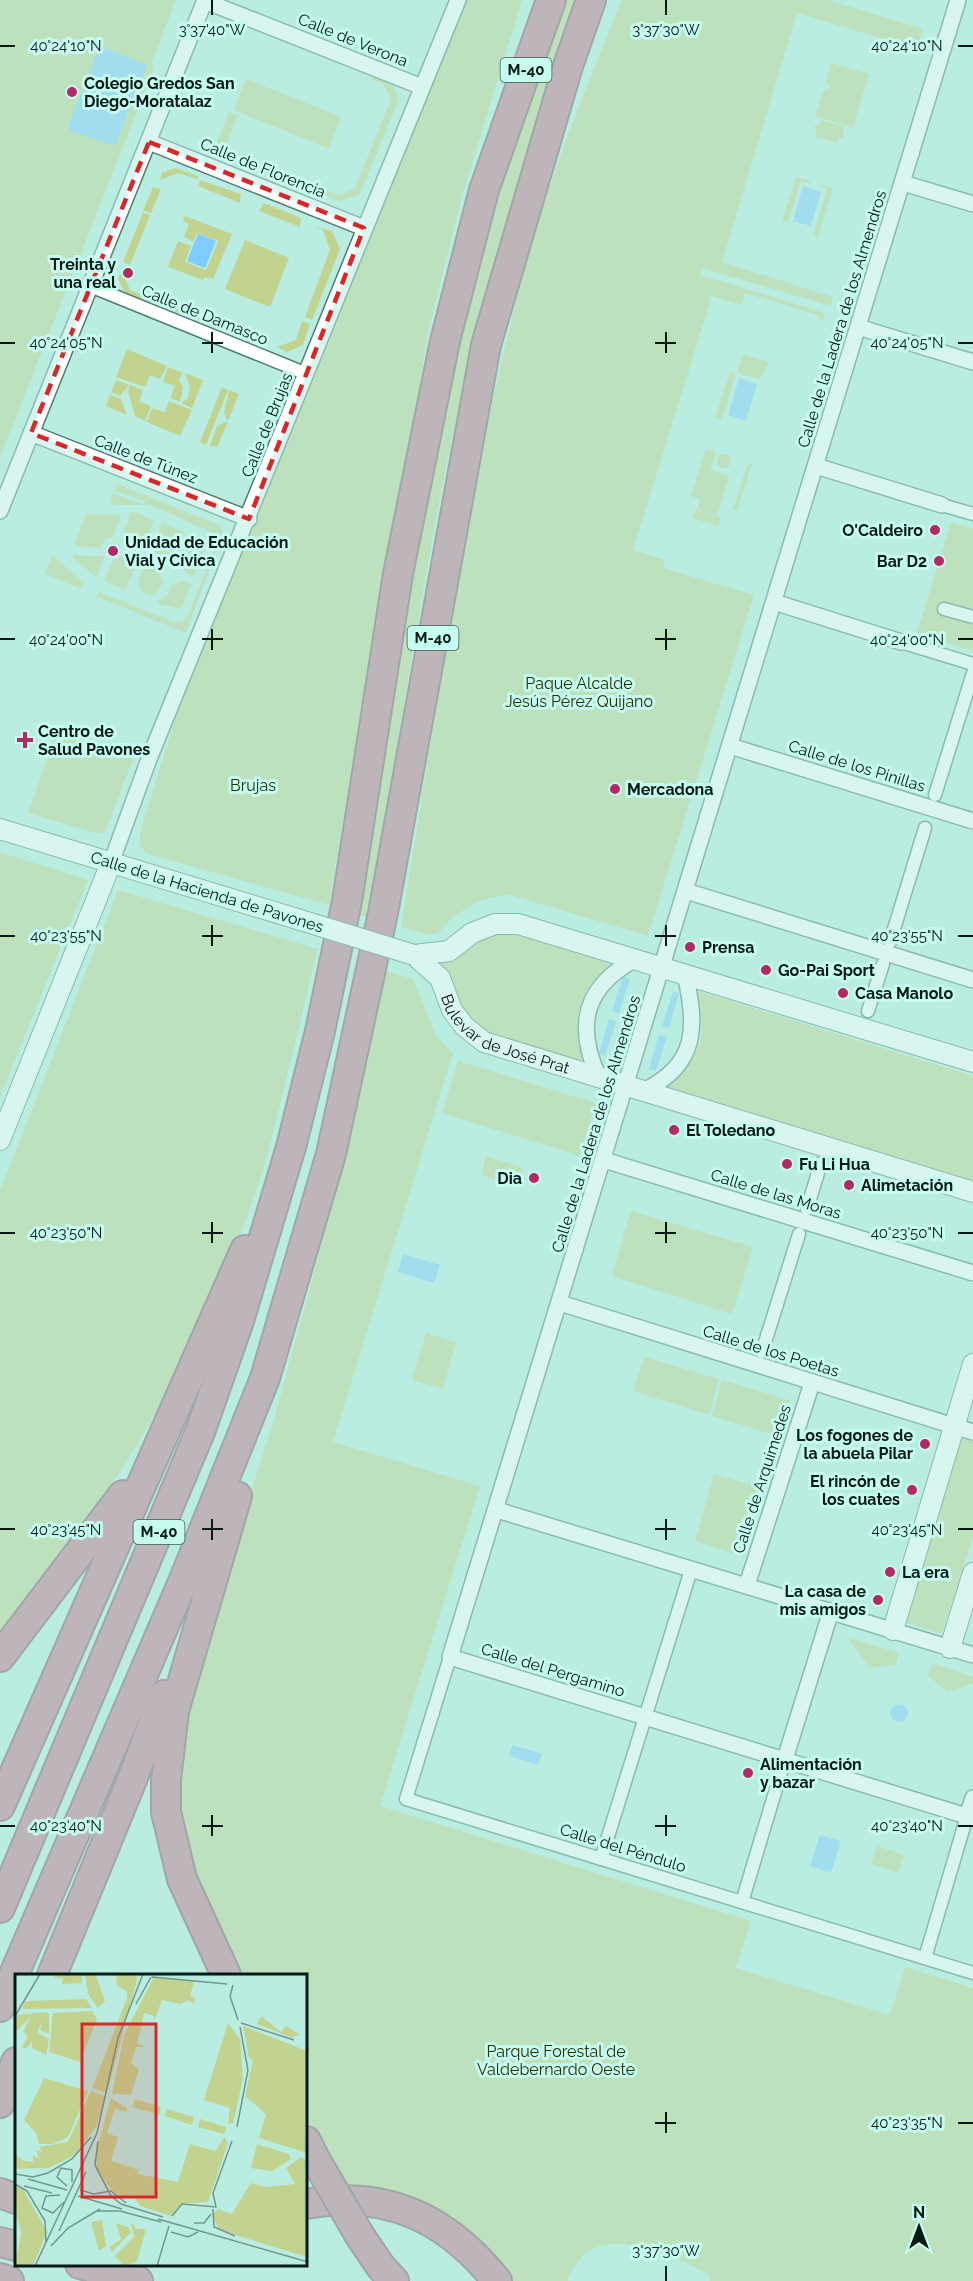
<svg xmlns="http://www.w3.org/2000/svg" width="973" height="2281" font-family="Raleway,sans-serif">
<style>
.green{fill:#c2d38f}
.water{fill:#81ccff}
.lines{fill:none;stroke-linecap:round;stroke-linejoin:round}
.pedestrian-casing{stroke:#4e7e74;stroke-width:15}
.minor-casing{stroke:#4e7e74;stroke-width:18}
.tertiary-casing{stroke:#4e7e74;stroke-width:22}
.motorway-casing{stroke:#815262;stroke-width:32}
.pedestrian{stroke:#fff;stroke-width:12}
.minor{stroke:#fff;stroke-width:15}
.tertiary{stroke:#fff;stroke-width:20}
.motorway{stroke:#c4718c;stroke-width:28}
.tertiary-bridge-casing{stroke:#4e7e74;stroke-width:22;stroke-linecap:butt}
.motorway-bridge-casing{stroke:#815262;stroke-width:32;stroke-linecap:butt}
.tertiary-bridge{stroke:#fff;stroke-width:20}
.motorway-bridge{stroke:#c4718c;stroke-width:28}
.marked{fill:none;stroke:#d62828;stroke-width:4.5;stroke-dasharray:12 8;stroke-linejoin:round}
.ticks{fill:none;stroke:#051915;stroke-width:2}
.poi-dot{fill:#b32865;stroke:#c6fbef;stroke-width:2}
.labels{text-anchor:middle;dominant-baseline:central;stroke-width:6;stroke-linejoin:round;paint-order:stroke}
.shield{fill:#c6fbef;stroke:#3f5d56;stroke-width:1.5}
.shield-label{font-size:15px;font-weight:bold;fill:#051915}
.street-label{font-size:16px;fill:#051915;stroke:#c6fbef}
.poi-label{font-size:16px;font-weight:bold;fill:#051915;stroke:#c6fbef;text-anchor:start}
.park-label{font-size:16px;fill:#272f03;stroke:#c6fbef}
.inset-road{fill:none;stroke:#71988f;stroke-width:1.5}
.view{fill:#d62828;fill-opacity:0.15;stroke:#d62828;stroke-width:3}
.inset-edge{fill:none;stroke:#051915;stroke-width:3}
.ticks-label{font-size:15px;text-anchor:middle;fill:#051915;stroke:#c6fbef;stroke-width:6;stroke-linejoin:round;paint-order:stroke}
</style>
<rect width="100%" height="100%" fill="#b9ede1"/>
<g class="green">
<path d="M0,0H176L152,61L153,72L0,457Z"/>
<path d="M461,0H522L463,193L429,329L413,426L377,609L329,905L148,854L139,845L141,829L187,682Z"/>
<path d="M560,0H578C520,159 475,322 442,488C414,630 394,774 369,917L357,914C385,734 409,553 449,375C477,248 520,124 560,0Z"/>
<path d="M622,0H828L923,29L917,49L797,13L722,262L833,297L831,306L702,268L700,279L704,276L825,313L823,320L818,319V315L745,293L742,305L709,295L710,302L633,550L665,560L663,568L754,595L648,936L507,894L479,901L454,916L439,932L430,935L401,927C437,707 467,486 524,271C549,177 585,89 622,0Z"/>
<path d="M831,63L869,74L853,128L815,116L824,89L829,90L830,85L825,84Z"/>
<path d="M373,71L391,78L399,99L360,194L340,201L308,190L311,184L339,195L355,188L391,99L383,84L371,79Z"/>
<path d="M246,79L341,117L329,149L234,110Z"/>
<path d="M229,112L238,115L225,148L216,145Z"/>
<path d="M820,120L843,126L844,138H839L838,143L815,137L817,132L814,126L820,124Z"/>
<path d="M235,153L280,171L277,178L232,160Z"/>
<path d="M175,168L198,176L197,179L178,173L160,180L162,173Z"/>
<path d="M796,177L811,181L810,183L801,181L788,222L782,221Z"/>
<path d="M200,180L241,194L240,203L198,186Z"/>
<path d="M818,184L833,188L818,237L813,236L827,189Z"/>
<path d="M153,187L161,189L151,213L143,211Z"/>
<path d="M264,203L301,218L300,227L259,211Z"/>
<path d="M143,213L150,215L130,265L123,262Z"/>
<path d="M185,216L232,234L213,279L204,277L203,280L168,267L178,241L191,246L185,262L206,270L218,241L197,233L193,242L184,237L189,224L183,221Z"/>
<path d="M313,226L332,231L340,249L312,320L305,317L330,250L323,230Z"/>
<path d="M245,240L289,258L270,307L225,289Z"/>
<path d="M122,271L130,290L149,298L148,302L125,293L118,278Z"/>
<path d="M154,297L191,312L187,316L156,304L153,301Z"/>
<path d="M302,321L310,324L303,345L287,352L277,347L296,340Z"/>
<path d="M220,323L253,337L250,342L220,330Z"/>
<path d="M127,349L167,366L160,379L150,375L145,387L116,377Z"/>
<path d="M743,354L769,362L760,379L737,373Z"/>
<path d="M168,367L183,373L179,379L183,388L180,402L170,398L175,386L163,382Z"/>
<path d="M730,372L736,373L722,420L715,418Z"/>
<path d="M185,373L203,380L192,408L181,403L188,398L190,387Z"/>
<path d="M116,380L129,385L120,396L111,392Z"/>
<path d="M130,385L143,390L139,401L151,406L145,421L135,416L128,391Z"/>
<path d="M222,387L228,390L206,445L200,442Z"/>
<path d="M229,390L239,394L228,421L224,413Z"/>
<path d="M110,395L121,399L127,415L106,406Z"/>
<path d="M169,401L192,410L180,436L147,422L152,408L165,412Z"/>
<path d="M225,422H228L217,447L210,446L217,426Z"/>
<path d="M706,449L716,452L710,470L729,476L717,516L697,510L700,499L691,496Z"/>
<circle cx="724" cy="461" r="7"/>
<path d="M752,463L737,511L733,509L747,466Z"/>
<path d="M117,484L222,526V537L150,505H114L111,501V493L143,504L145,501L115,491Z"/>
<path d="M695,510L721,518L718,526L692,518Z"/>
<path d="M131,511L154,520L139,554L125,548L121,541Z"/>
<path d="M86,514L121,515L113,537L106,539L101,548L76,546L75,542Z"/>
<path d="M951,522L973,529V651L917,633Z"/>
<path d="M162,523L184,532L173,558L161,563L149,556Z"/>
<path d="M192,534L208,542L194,576L186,573L181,561Z"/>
<path d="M216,545L218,546L186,633L97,597L99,592L174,622L182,621L188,616Z"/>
<path d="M52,555L84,583L81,589L45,574Z"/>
<path d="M73,555L104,556L97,578L72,557Z"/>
<path d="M122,556L137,563L125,590L104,581L113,561Z"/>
<path d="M145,566L158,571L163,583L154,595H147L139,588V578Z"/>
<path d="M183,581L191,584L181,609L156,603L168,594L171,586Z"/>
<path d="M58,729L133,759L105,832L99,834L28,813Z"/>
<path d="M0,852L88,880L0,1097Z"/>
<path d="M118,890L318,949C305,1001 293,1052 280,1104C274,1127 269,1151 262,1174C205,1343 118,1499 0,1632V1191Z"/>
<path d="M504,931H516L610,960L611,965C581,989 573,1021 583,1057L580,1061L488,1033C461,1019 463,1005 452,982C449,975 442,969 438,962L454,958L486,936Z"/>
<path d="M385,971L413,979L437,1037L453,1053L333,1442L480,1486L380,1806L751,1921L736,1968L890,2015L905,1967L973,1988V2281H710L709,2274C676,2257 604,2221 576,2264C572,2270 569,2274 568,2281H511L480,2244L343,2189L306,2116V1975H237L185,1851L175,1789L192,1674L273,1423L327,1225Z"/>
<path d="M695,990L973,1076V1182L666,1088C702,1059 709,1033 695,990Z"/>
<path d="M458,1061L596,1103L580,1156L442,1113Z"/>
<path d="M486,1156L523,1168L518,1187L481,1175Z"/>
<path d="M631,1211L753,1247L732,1314L612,1276Z"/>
<path d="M426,1333L456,1342L443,1389L412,1380Z"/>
<path d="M644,1357L719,1379L709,1415L633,1391Z"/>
<path d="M722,1380L789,1400L778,1436L712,1416Z"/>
<path d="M960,1436L973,1441V1536L942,1634L904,1622Z"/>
<path d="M714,1474L765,1489L744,1557L695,1541Z"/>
<path d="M847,1637L899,1653L896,1665L870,1668Z"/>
<path d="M932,1663L973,1677V1684L948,1692L928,1676Z"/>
<path d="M877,1846L904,1855L898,1873L871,1864Z"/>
</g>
<g class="water">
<path d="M100,46L147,65L115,146L70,131L68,127Z"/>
<path d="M803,186L821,192L811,226L793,221Z"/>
<path d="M198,234L216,241L205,268L187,261Z"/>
<path d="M739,378L757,384L746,421L728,415Z"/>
<path d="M623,976L630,979L619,1013L612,1011Z"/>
<path d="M673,992L679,993L669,1028L662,1026Z"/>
<path d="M609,1019L616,1022L605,1056L599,1053Z"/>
<path d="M659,1035L667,1037L656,1071L649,1069Z"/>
<path d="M403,1254L440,1265L434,1283L398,1272Z"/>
<circle cx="899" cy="1713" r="9"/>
<path d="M512,1745L542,1754L538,1765L509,1756Z"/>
<path d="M820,1835L841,1841L831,1873L810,1866Z"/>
</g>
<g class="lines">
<g class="pedestrian-casing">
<g id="pedestrian">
<path d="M90,286L307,374"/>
<path d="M942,505L973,514"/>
<path d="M944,609L973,617"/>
<path d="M901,642L973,664"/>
<path d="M935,795L973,673"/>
<path d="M890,942L925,828"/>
<path d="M868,1011L883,964"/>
<path d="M807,1209L821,1163"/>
<path d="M762,1352L799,1234"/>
<path d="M450,1657L406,1799L973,1973"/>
<path d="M601,1859L691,1570"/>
<path d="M742,1902L785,1759"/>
<path d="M925,1958L967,1816"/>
</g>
</g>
<g class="minor-casing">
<g id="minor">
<path d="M958,0L450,1657L973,1818"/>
<path d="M205,1L422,87"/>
<path d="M149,142L364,228"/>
<path d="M903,183L973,204"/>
<path d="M858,327L973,362"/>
<path d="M31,433L249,519"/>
<path d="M816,466L942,505"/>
<path d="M0,511L205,0"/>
<path d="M774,602L901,642"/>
<path d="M730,746L973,821"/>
<path d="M111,863L149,759L458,0"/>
<path d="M686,891L973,980"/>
<path d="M598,1076C575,1024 585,986 636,959"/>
<path d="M645,1090C698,1064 697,1026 685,974"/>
<path d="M604,1160L973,1273"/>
<path d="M560,1303L973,1432"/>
<path d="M497,1510L973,1655"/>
<path d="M747,1585L812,1383"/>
<path d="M785,1759L831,1611"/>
<path d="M967,1816L973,1798"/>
</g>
</g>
<g class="tertiary-casing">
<g id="tertiary">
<path d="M0,829L294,918"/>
<path id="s1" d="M414,955L440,978L452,1010L464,1026L484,1042L973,1192"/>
<path d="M414,955L449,951L472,933L495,924H518L973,1062"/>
<path d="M0,1140L111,863"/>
<path d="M893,1630L973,1364"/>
<path d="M950,1648L973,1573"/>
</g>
</g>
<g class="motorway-casing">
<g id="motorway">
<path d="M0,1657L123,1495"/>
<path d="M0,1806L245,1250"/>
<path d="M0,1908L200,1432L239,1321L291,1147L320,1031L347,901L398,574L445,341L484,190L551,0"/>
<path d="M52,1975L132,1780L164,1695"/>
<path d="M226,1975L182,1879L166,1812V1780L174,1711L237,1496"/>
<path d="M0,2007L185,1577L265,1378L331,1154L383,913L486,345L568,66L591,0"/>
<path d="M0,2103L16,2062"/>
<path d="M306,2141L315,2159"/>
<path d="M0,2193L16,2199"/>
<path d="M306,2204C386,2189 447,2218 497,2281"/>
<path d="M360,2236L381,2267L394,2281"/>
<path d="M0,2242L16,2246"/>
<path d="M80,2264L138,2281"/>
<path d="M0,2278L9,2281"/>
</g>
</g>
<use href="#pedestrian" class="pedestrian"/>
<use href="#minor" class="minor"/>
<use href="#tertiary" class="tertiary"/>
<use href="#motorway" class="motorway"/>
<g class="tertiary-bridge-casing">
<path id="tertiary-bridge" d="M294,918L414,955"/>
</g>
<g class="motorway-bridge-casing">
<path id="motorway-bridge" d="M315,2159L360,2236"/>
</g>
<use href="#tertiary-bridge" class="tertiary-bridge"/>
<use href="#motorway-bridge" class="motorway-bridge"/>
</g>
<path d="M0 0H973V2281H0ZM149,142L364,228L249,519L31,433Z" fill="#b9ede1" fill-opacity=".55" fill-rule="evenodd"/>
<path class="marked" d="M149,142L364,228L249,519L31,433Z"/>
<path class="ticks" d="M212,0V15M666,0V15M0,46H15M958,46H973M212,332V353M666,332V353M0,343H15M202,343H223M655,343H676M958,343H973M212,629V650M666,629V650M0,639H15M202,639H223M655,639H676M958,639H973M212,925V946M666,925V946M0,936H15M202,936H223M655,936H676M958,936H973M212,1222V1243M666,1222V1243M0,1233H15M202,1233H223M655,1233H676M958,1233H973M212,1519V1540M666,1519V1540M0,1529H15M202,1529H223M655,1529H676M958,1529H973M212,1815V1836M666,1815V1836M0,1826H15M202,1826H223M655,1826H676M958,1826H973M666,2112V2133M655,2123H676M958,2123H973M666,2266V2281"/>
<g class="poi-dot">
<circle cx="72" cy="92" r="6"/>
<circle cx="128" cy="273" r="6"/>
<circle cx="935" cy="530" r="6"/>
<circle cx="113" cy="551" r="6"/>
<circle cx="939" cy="561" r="6"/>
<path d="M22 731h6v6h6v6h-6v6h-6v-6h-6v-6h6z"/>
<circle cx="615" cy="789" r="6"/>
<circle cx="690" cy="947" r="6"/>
<circle cx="766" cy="970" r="6"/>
<circle cx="843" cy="993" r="6"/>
<circle cx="674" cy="1130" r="6"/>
<circle cx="787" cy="1164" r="6"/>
<circle cx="534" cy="1178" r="6"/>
<circle cx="849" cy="1185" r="6"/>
<circle cx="925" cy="1444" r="6"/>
<circle cx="912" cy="1490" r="6"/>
<circle cx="890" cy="1572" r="6"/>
<circle cx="878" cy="1600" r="6"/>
<circle cx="748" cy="1773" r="6"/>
</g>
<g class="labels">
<g class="shield">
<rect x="500.5" y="58" width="51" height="24" rx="4.5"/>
<rect x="407.5" y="626" width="51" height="24" rx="4.5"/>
<rect x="133.5" y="1520" width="51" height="24" rx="4.5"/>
</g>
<g class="shield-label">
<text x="526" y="70">M-40</text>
<text x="433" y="638">M-40</text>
<text x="159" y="1532">M-40</text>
</g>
<g class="street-label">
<text transform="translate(353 40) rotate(22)">Calle de Verona</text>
<text transform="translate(263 168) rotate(22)">Calle de Florencia</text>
<text transform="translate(205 315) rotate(22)">Calle de Damasco</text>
<text transform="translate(842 319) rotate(-73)">Calle de la Ladera de los Almendros</text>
<text transform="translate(267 425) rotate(-68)">Calle de Brujas</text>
<text transform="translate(146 459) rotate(21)">Calle de Túnez</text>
<text transform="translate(857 766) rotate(17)">Calle de los Pinillas</text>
<text transform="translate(207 892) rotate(17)">Calle de la Hacienda de Pavones</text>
<text stroke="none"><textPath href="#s1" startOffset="128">Bulevar de José Prat</textPath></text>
<text transform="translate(596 1124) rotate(-73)">Calle de la Ladera de los Almendros</text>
<text transform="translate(776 1194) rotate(17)">Calle de las Moras</text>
<text transform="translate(771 1351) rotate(17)">Calle de los Poetas</text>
<text transform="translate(762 1479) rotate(-72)">Calle de Arquímedes</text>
<text transform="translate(553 1670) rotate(17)">Calle del Pergamino</text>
<text transform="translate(623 1848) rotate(17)">Calle del Péndulo</text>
</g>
<g class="poi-label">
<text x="84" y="83">Colegio Gredos San<tspan x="84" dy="18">Diego-Moratalaz</tspan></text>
<text x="116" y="264" text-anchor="end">Treinta y<tspan x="116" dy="18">una real</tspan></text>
<text x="923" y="530" text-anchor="end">O'Caldeiro</text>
<text x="125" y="542">Unidad de Educación<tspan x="125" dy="18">Vial y Cívica</tspan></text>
<text x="927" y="561" text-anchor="end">Bar D2</text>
<text x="38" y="731">Centro de<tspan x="38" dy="18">Salud Pavones</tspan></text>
<text x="627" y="789">Mercadona</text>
<text x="702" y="947">Prensa</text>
<text x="778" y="970">Go-Pai Sport</text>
<text x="855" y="993">Casa Manolo</text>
<text x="686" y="1130">El Toledano</text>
<text x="799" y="1164">Fu Li Hua</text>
<text x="522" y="1178" text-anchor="end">Dia</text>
<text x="861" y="1185">Alimetación</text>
<text x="913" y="1435" text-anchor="end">Los fogones de<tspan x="913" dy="18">la abuela Pilar</tspan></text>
<text x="900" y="1481" text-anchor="end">El rincón de<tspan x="900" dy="18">los cuates</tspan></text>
<text x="902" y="1572">La era</text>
<text x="866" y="1591" text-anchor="end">La casa de<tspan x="866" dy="18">mis amigos</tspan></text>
<text x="760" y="1764">Alimentación<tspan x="760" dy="18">y bazar</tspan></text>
</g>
<g class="park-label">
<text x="579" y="683">Paque Alcalde<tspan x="579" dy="18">Jesús Pérez Quijano</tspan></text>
<text x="253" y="785">Brujas</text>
<text x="556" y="2051">Parque Forestal de<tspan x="556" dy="18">Valdebernardo Oeste</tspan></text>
</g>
</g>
<g transform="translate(15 1974)">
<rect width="292" height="292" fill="#b9ede1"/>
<path d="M42,0H67V9L47,10L48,4H39ZM70,0L81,2L90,27L83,34L73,20ZM102,0H121L122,6L92,119L77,114L112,24V18L101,10ZM139,3L179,7L175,22L180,24L179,30L173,26L165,30L147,26L139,47V42L129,39L127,49L137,52L127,51L122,69L130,73H121L116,89L124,95L116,121L97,120L109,61ZM71,25L77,34L7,35L10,27ZM77,37L82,45L65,88L34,78L38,39ZM31,38L34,40V60L25,56L29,45L22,58L34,65L31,81L17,74V67L11,75L7,73L13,62L8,58L16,42L0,59L2,41ZM246,42L266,58L271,52L284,60L278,64L242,50ZM213,49L225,65L228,105L218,149L213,150L215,134L189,126ZM228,52L292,77V179L244,164L251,140L230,122L238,86L234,84ZM29,104L73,117L53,163L38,170H24L21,159L9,146ZM76,117L91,122L81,153L60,181L34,194L0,195V181L9,187L18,188V181L24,185L21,176L27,178L24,173L53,168ZM96,124L112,134L111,138L100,135L92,159L103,163L96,187L124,196L123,200L163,208L175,170L200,177L210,163L213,169L193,228L166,230L156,242L125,232L118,221L110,224L97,217L82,195L81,177ZM120,125L146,133L144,141L117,133ZM152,135L179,143L177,151L150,142ZM185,145L211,153L209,160L183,153ZM242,170L274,180L276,185L257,197L236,194ZM286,183L292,186V283L204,256L197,241L203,235L217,240L236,209L250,213L280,210L271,194ZM0,211L8,215L32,258L18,292H0L6,259L0,234ZM87,246L91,272L84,277L76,248ZM101,249L113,253L116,258L97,278L95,273L106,265ZM116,250L120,251V255H131L122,287L109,292L100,282L119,263Z" fill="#c2d38f"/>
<path class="inset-road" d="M137,3L212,10M218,11L215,22L223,46M121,30L136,3M0,42L25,0M226,49L279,66M222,153L233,96L225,53M83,167L80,191L96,222L106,230L148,243M0,200L18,203L33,199L57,185L76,163M13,205L52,216M0,210L12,217L30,247L31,269M9,212L37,219M52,212L42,203L46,194L57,196V208M65,216L79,220L96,217L111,229M45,221L31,222L27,234L38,239L49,228M63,222L107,235M198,235L199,253L220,262M82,237H105L146,248M157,242L167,230L201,233L198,219L217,167M143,245L293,288M179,249H189L196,240M44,257L71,198M156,258L173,263L183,258M36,272L53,254L85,235M20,292L82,159L103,64L128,0M142,292L154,252"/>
<path class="view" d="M67,50H141V223H67Z"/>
<rect width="292" height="292" class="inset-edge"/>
</g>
<g class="ticks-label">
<text x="212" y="35">3°37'40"W</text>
<text x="666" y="35">3°37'30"W</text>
<text x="66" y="51">40°24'10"N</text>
<text x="907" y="51">40°24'10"N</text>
<text x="66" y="348">40°24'05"N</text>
<text x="907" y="348">40°24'05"N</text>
<text x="66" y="645">40°24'00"N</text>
<text x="907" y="645">40°24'00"N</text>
<text x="66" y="941">40°23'55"N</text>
<text x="907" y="941">40°23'55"N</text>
<text x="66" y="1238">40°23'50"N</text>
<text x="907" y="1238">40°23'50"N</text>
<text x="66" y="1535">40°23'45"N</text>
<text x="907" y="1535">40°23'45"N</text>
<text x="66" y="1831">40°23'40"N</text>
<text x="907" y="1831">40°23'40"N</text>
<text x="907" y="2128">40°23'35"N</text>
<text x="666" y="2256">3°37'30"W</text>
</g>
<g transform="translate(919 2227)" stroke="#c6fbef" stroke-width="4.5" paint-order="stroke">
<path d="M0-4.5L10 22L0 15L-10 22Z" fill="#051915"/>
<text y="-9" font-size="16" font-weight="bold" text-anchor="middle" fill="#051915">N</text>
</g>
</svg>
